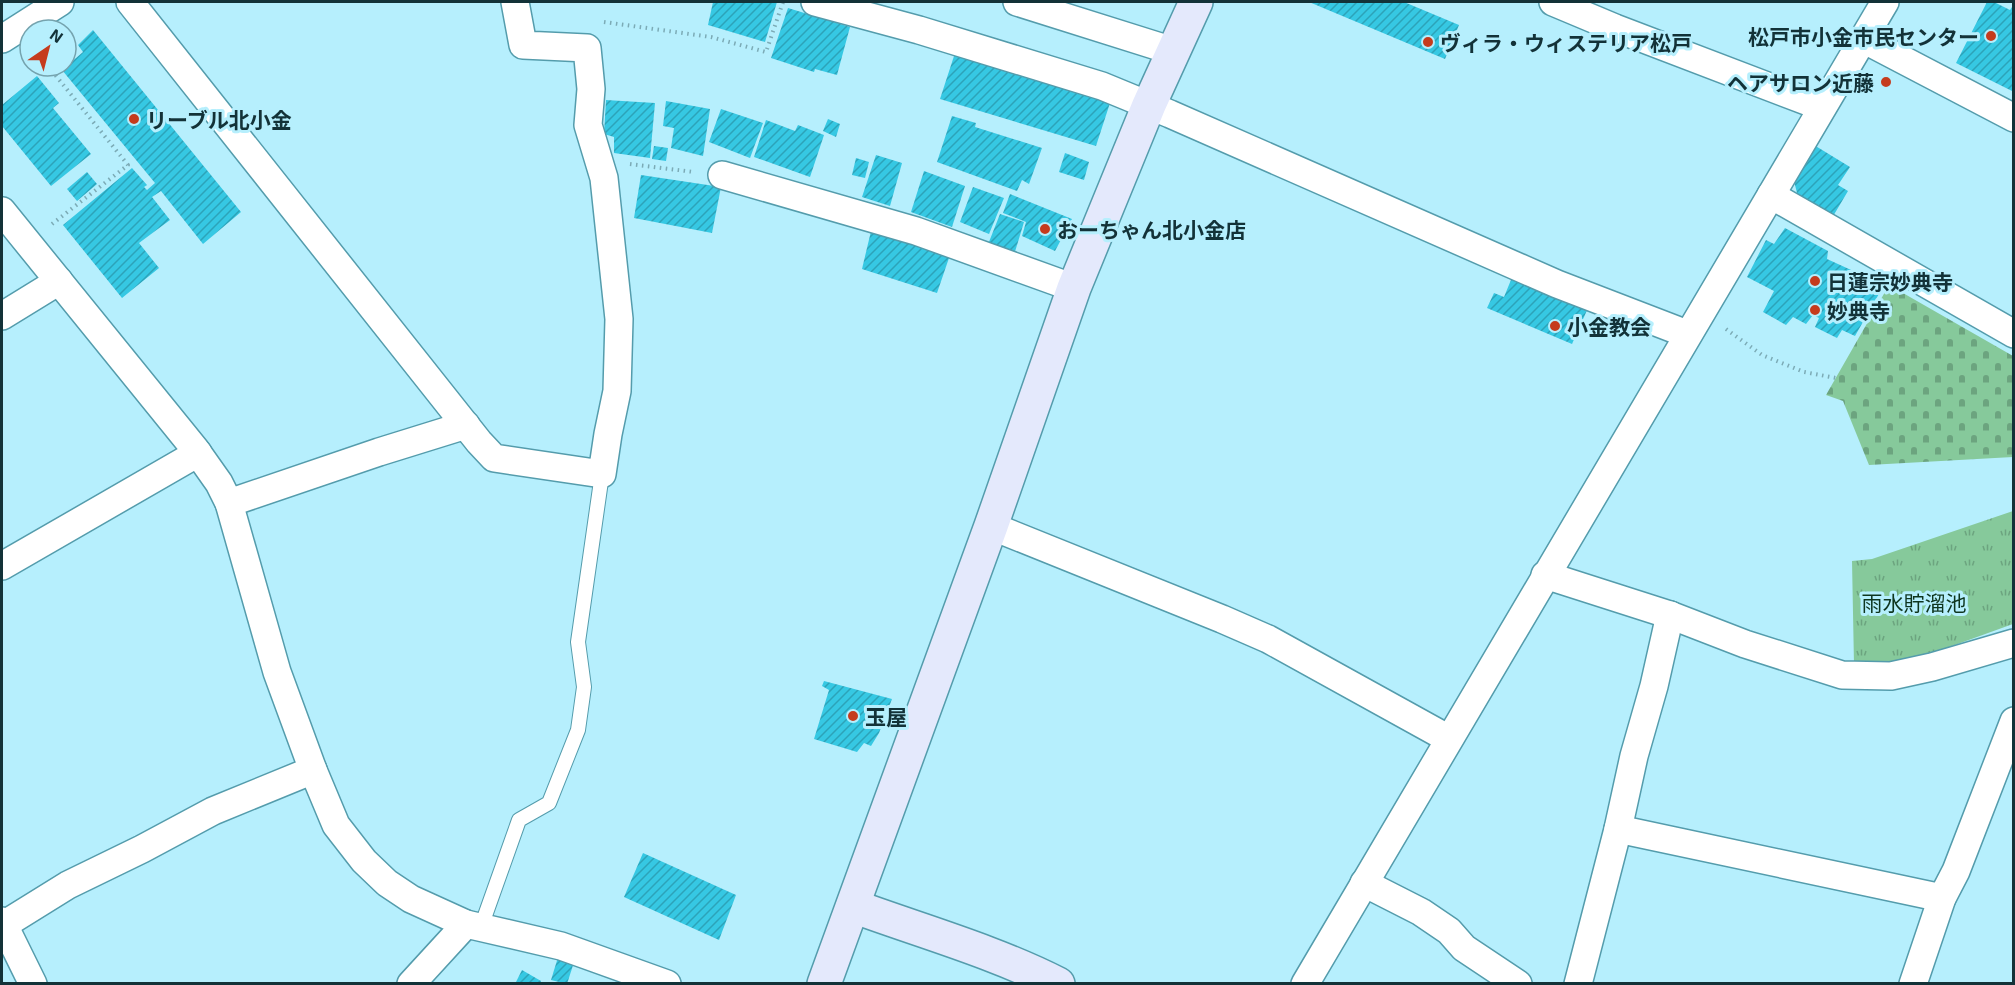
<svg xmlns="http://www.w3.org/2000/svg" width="2015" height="985" font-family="'Exo 2','Noto Sans JP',sans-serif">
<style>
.cemetery{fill:url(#cemetery-stones)}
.park{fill:url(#park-tufts)}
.building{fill:url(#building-hatch)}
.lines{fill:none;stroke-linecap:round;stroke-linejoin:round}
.lane-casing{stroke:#549cac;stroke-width:16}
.street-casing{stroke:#549cac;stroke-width:30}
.secondary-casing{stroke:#549cac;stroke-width:36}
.path{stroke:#7cabb6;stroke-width:4;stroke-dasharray:1.5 4.5;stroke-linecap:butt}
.lane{stroke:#fff;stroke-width:14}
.street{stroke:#fff;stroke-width:27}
.secondary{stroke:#e4e9fc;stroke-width:33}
.poi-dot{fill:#c53b1d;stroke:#b6effd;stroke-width:2}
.labels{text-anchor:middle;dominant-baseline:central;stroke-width:6;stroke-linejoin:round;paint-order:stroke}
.poi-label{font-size:21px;font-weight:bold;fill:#133238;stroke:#b6effd;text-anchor:start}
.park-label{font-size:21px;fill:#0e351e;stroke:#b6effd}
</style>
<defs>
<pattern id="cemetery-stones" width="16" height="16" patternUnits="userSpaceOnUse" patternTransform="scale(1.5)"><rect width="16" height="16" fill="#86c99b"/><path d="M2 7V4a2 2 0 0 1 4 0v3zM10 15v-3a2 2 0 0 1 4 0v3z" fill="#6ca47f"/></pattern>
<pattern id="park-tufts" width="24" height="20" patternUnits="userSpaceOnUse" patternTransform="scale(1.5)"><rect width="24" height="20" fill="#86c99b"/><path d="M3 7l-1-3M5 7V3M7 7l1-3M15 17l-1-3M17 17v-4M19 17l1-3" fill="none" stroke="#6ca47f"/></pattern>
<pattern id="building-hatch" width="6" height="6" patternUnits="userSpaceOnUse" patternTransform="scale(1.5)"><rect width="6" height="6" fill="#36c8e3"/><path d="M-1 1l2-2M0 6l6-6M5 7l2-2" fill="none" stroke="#2ca3b9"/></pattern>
</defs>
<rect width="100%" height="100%" fill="#b6effd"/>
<path class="cemetery" d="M1889,285L2013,356V457L1869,465L1843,401L1826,395Z"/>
<path class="park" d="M2013,511V624L1916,659L1883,666L1854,665L1852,561L1872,559Z"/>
<g class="building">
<path d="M713,2H777L765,42L708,25Z"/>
<path d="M1309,2H1404L1459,25L1445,59Z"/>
<path d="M1987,2H1994L2010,10L2014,4V92L1956,63Z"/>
<path d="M788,8L850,27L837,75L815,69L814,72L771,58Z"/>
<path d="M93,30L241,212L203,244L161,191L152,197L170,220L139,243L159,268L122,298L63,225L132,168L147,185L144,187L147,190L155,183L62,70L83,52L78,45Z"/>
<path d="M955,53L1110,103L1096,146L940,99Z"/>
<path d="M37,76L59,103L53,108L91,154L51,186L2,126V105Z"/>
<path d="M606,100L655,103L650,158L614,153V137L604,134Z"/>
<path d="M666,101L710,109L703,156L671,148L674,128L663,126Z"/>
<path d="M721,109L763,123L750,158L709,142Z"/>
<path d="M952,116L976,123L975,127L1042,148L1029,184L1022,180L1017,191L937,162Z"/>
<path d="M828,119L840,124L836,137L823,131Z"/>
<path d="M766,120L795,131L798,125L824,135L810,177L754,157Z"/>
<path d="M1814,145L1850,167L1838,185L1848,191L1832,218L1798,197L1793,177Z"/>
<path d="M654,146L668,148L666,161L652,159Z"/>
<path d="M1065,153L1089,162L1084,180L1059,172Z"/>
<path d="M876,155L902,163L890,206L862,197Z"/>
<path d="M856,158L869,162L865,178L852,175Z"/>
<path d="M924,171L965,186L952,227L911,212Z"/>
<path d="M87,172L97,184L77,201L67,189Z"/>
<path d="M641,175L721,187L712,233L634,218Z"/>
<path d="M973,187L1004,198L989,234L960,222Z"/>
<path d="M1010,194L1072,219L1055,251L1022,236L1026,222L1003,213Z"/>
<path d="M1000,214L1024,222L1014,255L987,247Z"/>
<path d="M872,227L950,255L937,293L862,269Z"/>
<path d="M1785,228L1828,251L1827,259L1884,285L1855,336L1842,330L1837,338L1815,327L1819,318L1813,315L1806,324L1793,317L1786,325L1763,312L1774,291L1747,277L1766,240L1774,244Z"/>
<path d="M1513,275L1588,308L1572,344L1487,308L1494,293L1504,297Z"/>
<path d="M824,681L892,699L879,733L871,746L864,743L857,752L814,739L829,690L822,686Z"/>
<path d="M643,853L736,895L719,940L624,897Z"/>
<path d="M559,954L575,959L567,984L551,980Z"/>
<path d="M522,970L541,981L540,984H515Z"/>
</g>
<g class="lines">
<g class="lane-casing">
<path id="lane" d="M481,927L519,820L549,803L578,730L584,687L578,642L602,474"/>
</g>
<g class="street-casing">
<g id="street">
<path d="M130,2L479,442L494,458L602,474L608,434L617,391L619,319L604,178L588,125L591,89L587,48L523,45L515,2"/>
<path d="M815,2L919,30L1102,86L1170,114L1557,284L1687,334"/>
<path d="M1017,2L1173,51"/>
<path d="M1553,2L1615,28L1822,107"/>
<path d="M2,39L60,2"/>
<path d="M1863,39L2014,118"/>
<path d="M722,175L916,231L1074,288"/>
<path d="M1771,195L2014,334"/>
<path d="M2,211L195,449L219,483L229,503L277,672L313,770L336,825L364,861L387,883L411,899L466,924L561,946L667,984"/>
<path d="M2,316L59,281"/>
<path d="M229,503L379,452L466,425"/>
<path d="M991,526L1222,619L1268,639L1449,739"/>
<path d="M2,566L198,453"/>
<path d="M1545,575L1670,615L1745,644L1842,675L1891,676L1932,667L2014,643"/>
<path d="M1618,829L1942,898"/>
<path d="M1364,883L1421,912L1449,931L1464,948L1518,984"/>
<path d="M2,921L33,984"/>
<path d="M2,926L68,885L142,849L213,811L313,770"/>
<path d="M411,984L466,924"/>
<path d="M1305,984L1885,2"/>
<path d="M1578,984L1618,829L1634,756L1654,686L1670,615"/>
<path d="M1913,984L1942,898L1956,871L2014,721"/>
</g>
</g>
<g class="secondary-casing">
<g id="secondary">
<path d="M853,906C921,931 993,951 1058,984"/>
<path d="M824,984L991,526L1074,288L1149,105L1196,2"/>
</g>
</g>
<g class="path">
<path d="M604,22L711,37L766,52L783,2"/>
<path d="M48,66L128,165L52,224"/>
<path d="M630,164L694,172"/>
<path d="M1726,329L1762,355L1804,372L1836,378"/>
</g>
<use href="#lane" class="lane"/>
<use href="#street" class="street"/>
<use href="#secondary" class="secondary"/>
</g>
<g class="poi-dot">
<circle cx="1991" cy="36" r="6"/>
<circle cx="1428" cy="42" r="6"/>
<circle cx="1886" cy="82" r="6"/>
<circle cx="134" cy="119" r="6"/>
<circle cx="1045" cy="229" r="6"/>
<circle cx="1815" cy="281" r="6"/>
<circle cx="1815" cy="310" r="6"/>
<circle cx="1555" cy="326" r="6"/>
<circle cx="853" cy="716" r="6"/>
</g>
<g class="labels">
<g class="poi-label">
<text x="1979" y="36" text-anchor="end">松戸市小金市民センター</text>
<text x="1440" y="42">ヴィラ・ウィステリア松戸</text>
<text x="1874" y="82" text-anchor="end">ヘアサロン近藤</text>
<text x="146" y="119">リーブル北小金</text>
<text x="1057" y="229">おーちゃん北小金店</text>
<text x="1827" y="281">日蓮宗妙典寺</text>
<text x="1827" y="310">妙典寺</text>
<text x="1567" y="326">小金教会</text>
<text x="865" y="716">玉屋</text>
</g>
<g class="park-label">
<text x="1914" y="602">雨水貯溜池</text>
</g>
</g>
<rect width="2015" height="985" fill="none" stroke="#133238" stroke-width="6"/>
<g transform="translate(48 48) rotate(35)"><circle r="28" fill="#b6effd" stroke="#75a3ae" stroke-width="1.5"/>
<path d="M0-4.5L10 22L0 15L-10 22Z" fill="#c53b1d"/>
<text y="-9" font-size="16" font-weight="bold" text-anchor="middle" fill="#133238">N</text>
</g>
</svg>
